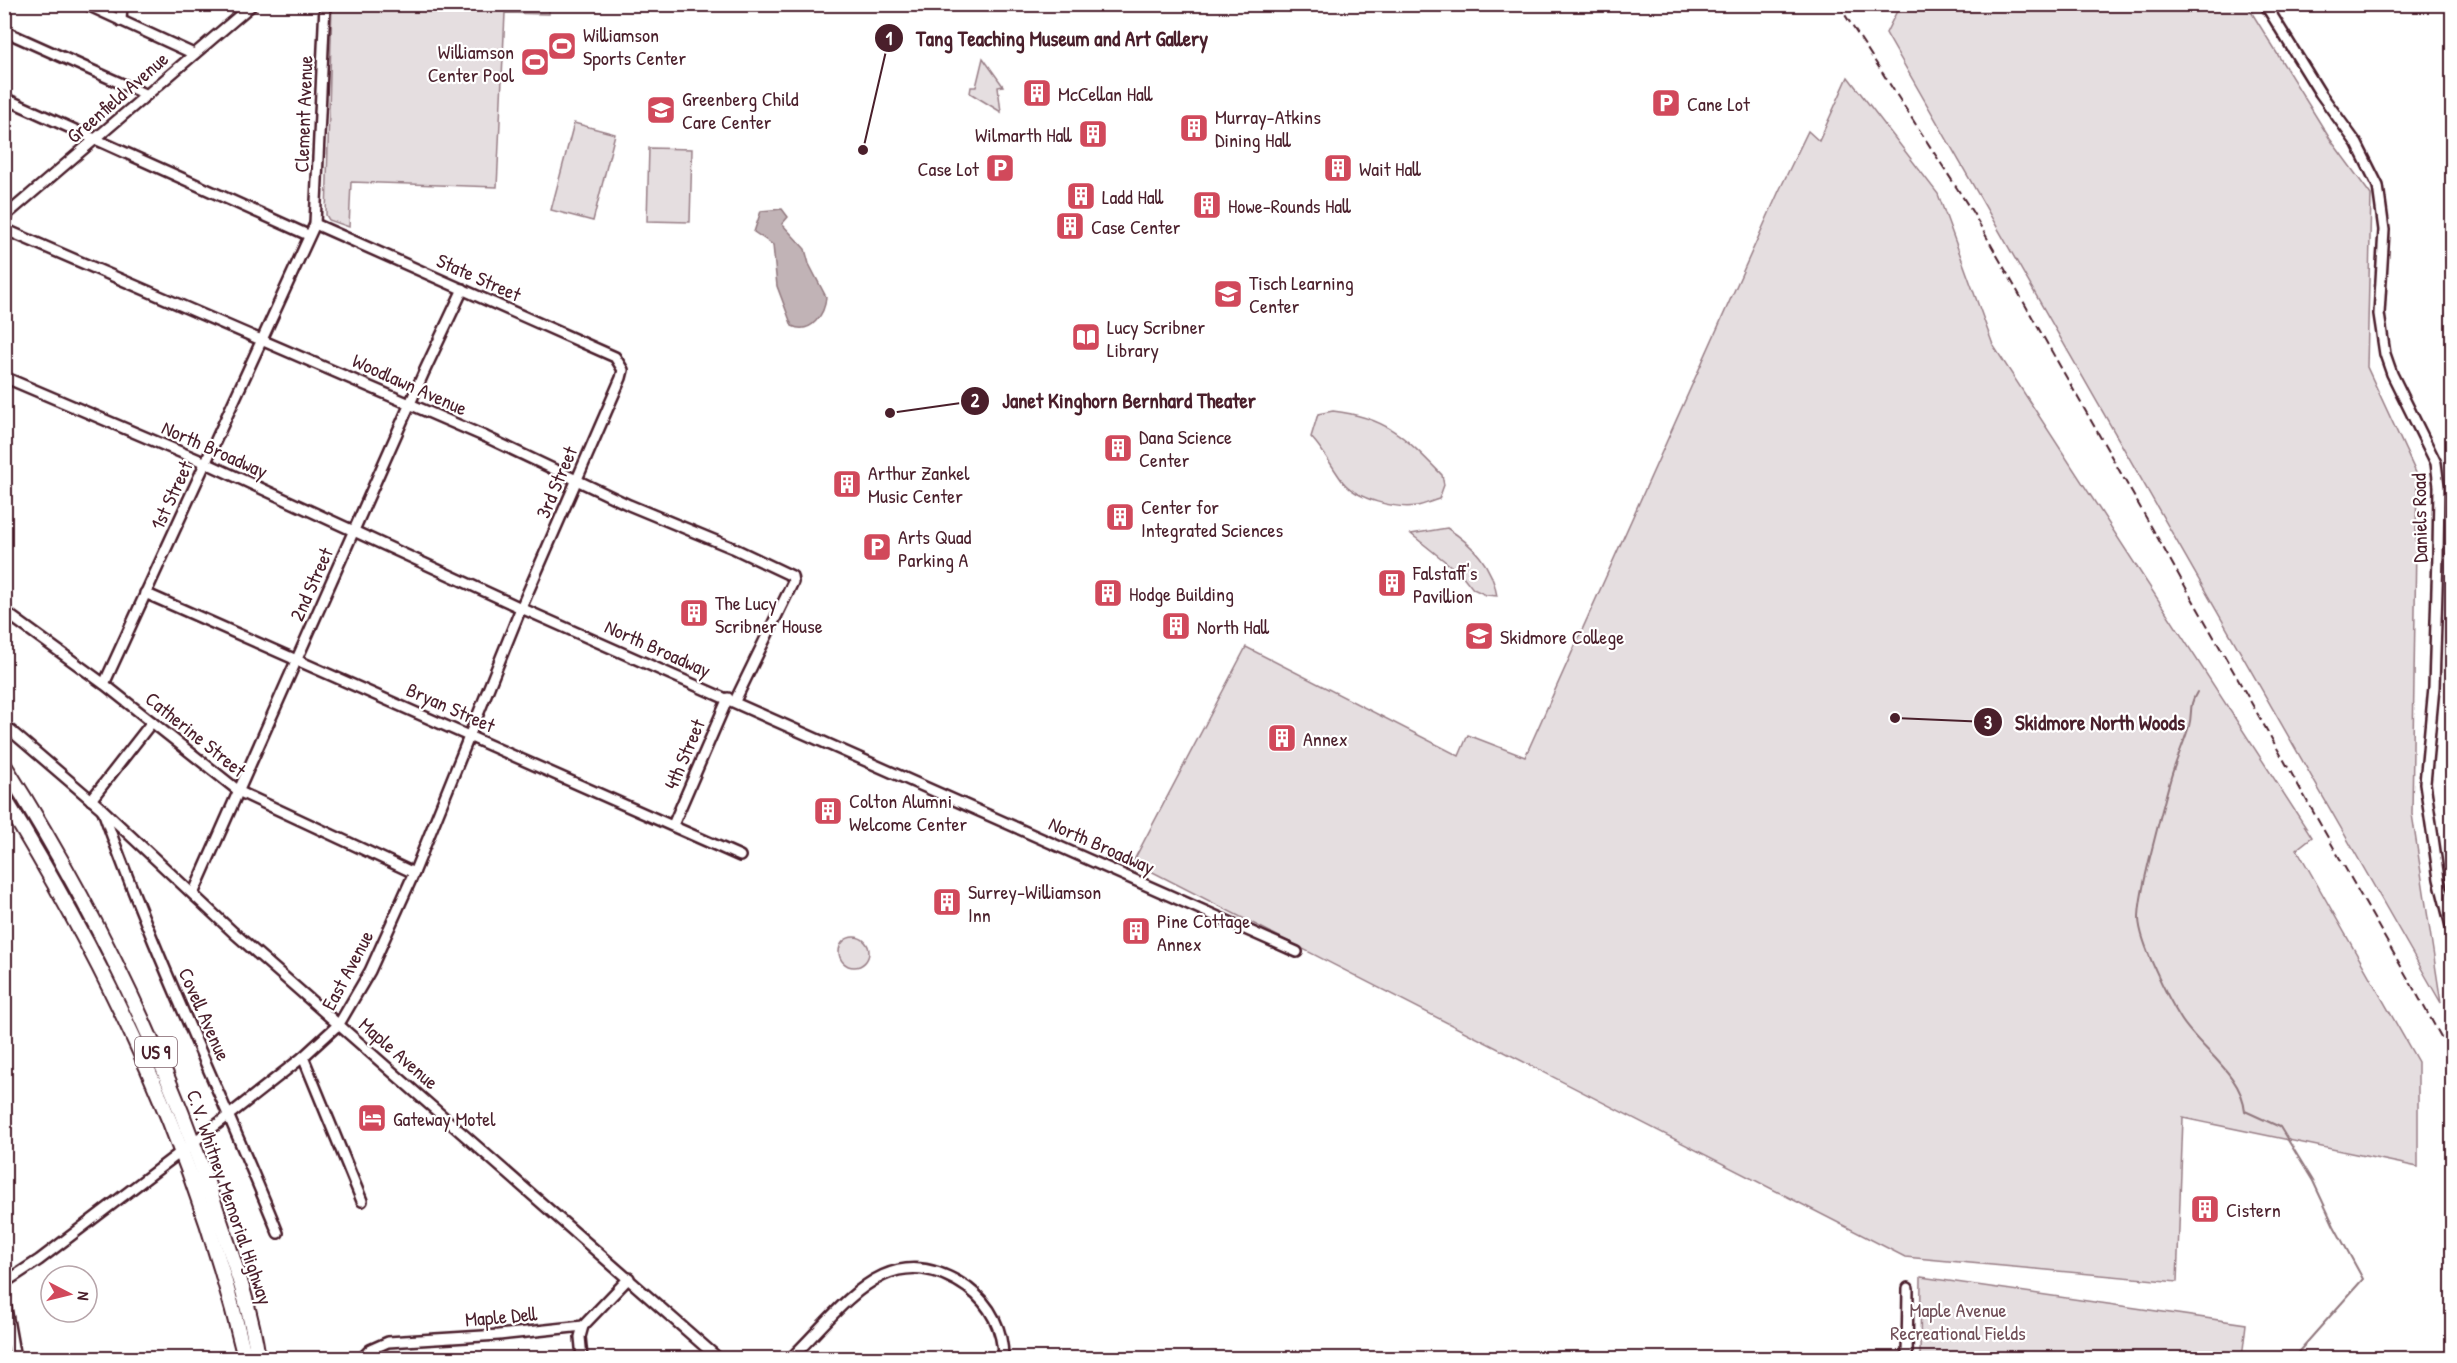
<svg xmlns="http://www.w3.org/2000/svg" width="2457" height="1363" font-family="'Patrick Hand',sans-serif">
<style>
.green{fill:#e5dee0;stroke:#987e86;stroke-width:1.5}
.water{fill:#c1b3b6;stroke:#91787e;stroke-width:1.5}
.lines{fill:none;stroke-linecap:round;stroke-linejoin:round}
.stream{stroke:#91787e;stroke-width:2}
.minor-casing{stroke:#4a1f2b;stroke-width:14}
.highway-casing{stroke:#4a1f2b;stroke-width:18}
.minor{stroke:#fff;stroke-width:9}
.highway{stroke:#fff;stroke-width:14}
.rail{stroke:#4a1f2b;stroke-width:2;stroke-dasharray:9 4.5;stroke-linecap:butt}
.labels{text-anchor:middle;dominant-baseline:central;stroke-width:4.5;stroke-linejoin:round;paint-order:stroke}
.shield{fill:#fff;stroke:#80626b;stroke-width:1.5}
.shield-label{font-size:18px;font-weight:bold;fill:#4a1f2b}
.poi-label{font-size:20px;fill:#4a1f2b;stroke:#fff;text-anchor:start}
.street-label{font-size:20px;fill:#4a1f2b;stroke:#fff}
.park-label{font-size:20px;fill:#714f58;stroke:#fff}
.leader{fill:none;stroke:#4a1f2b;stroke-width:2}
.callout-dot{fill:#4a1f2b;stroke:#fff;stroke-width:2}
.mark-label{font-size:18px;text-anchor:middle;font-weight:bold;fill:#fff}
.callout-label{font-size:21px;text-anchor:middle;font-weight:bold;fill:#4a1f2b;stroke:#fff;stroke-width:4.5;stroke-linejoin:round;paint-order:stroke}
</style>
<rect width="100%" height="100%" fill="#fff"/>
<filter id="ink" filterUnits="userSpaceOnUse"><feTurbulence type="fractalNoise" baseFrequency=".0167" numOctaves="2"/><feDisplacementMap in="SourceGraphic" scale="12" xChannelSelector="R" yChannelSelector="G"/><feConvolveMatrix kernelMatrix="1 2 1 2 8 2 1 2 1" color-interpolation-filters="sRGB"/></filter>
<g filter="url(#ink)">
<g class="green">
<path d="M332,5H549V14L505,13L497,187L351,182L349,227L329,220L326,215Z"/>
<path d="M1900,5H2247L2330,139L2371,195L2367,367L2417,475L2412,814L2441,1003L1886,33Z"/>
<path d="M983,58L1003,86L998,87L1001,112L970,93L971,87H976Z"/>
<path d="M1848,77L1938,194L1993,345L2312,837L2297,849L2418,1062V1167L2183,1118L2177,1282L1905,1257L1133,862L1246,647L1459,756L1468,735L1525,757L1779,191L1808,131L1819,141Z"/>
<path d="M574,123L615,134L593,221L551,210Z"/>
<path d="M649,148L692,149L690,222L647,221Z"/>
<path d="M1333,411C1386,417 1405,437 1442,475L1444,485L1439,499C1432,501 1424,505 1417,506C1395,509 1358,500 1343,482C1332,467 1324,451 1311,437L1318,414Z"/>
<path d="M1447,528C1473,545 1492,565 1497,596L1486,595L1473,589L1462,575L1411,534Z"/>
<circle cx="854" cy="952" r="15"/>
<path d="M1921,1277L2246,1324L2242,1358H1920Z"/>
</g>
<path class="water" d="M782,209L788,217L782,224L805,249L809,264L826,297C825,314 811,335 792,326L777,286L773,245L754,232L761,211Z"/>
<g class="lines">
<path class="stream" d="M2197,692C2188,707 2193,711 2189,726C2184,743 2176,760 2171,777C2163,805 2156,833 2149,861C2145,879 2139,900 2139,919C2140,943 2168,998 2181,1019C2200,1049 2242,1074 2245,1111L2280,1127L2313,1181L2334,1226L2363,1279L2293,1358"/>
<g class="minor-casing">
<g id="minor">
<path d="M85,4L194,54"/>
<path d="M2265,4L2320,93L2357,144L2378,186L2384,230L2379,314L2385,354L2392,374L2436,463L2439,486L2438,556L2434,687L2425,783L2439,879L2452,930"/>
<path d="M121,21L122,4"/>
<path d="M4,31L147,95"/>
<path d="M4,98L308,235"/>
<path d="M4,217L253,4"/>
<path d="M4,229L486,437L629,505L733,548L792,576L793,582L735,701"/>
<path d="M4,377L206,463L521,608L1297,952"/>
<path d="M145,593L740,856"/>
<path d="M4,611L104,684L240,792L414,873"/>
<path d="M104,684L315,224L325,4"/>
<path d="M4,725L102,809L233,932L718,1358"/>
<path d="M91,800L152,722"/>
<path d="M103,811C154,955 221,1092 278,1233"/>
<path d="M673,825L728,698"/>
<path d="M193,894L424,372L463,289"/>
<path d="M303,1057L362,1201"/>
<path d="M4,1283L39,1260L224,1119L303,1057L339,1024L370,971L414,873L521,608L621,378L623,370L615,357L315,224"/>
<path d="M4,1297L15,1358"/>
<path d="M362,1358L370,1350L388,1342L499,1335L583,1326L629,1278"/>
<path d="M582,1358L580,1337L583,1326"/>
<path d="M791,1358C843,1308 888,1232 968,1288C991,1305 1003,1330 1003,1358"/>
<path d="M1907,1358L1908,1288"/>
</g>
</g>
<g class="highway-casing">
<g id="highway">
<path d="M4,765C93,906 167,1057 218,1215C234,1262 251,1309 258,1358"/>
<path d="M4,798C113,976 197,1154 245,1358"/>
</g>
</g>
<use href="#minor" class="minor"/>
<use href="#highway" class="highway"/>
<path class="rail" d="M1838,4L1973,213L2452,1056"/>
</g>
</g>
<defs>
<g id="stadium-square" transform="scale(1.5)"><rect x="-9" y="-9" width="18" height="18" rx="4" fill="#d1495b" stroke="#fff"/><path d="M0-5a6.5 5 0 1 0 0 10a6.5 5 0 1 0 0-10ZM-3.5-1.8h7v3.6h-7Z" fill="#fff"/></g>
<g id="building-square" transform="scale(1.5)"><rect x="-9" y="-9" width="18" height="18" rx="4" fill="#d1495b" stroke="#fff"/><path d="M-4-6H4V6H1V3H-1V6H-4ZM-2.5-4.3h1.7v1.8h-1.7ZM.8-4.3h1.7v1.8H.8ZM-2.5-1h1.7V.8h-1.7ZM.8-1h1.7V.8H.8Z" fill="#fff"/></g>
<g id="parking-square" transform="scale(1.5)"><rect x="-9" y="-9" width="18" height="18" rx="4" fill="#d1495b" stroke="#fff"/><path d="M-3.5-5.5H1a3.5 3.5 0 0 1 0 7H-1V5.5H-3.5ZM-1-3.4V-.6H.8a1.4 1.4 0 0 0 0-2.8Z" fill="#fff"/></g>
<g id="school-square" transform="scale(1.5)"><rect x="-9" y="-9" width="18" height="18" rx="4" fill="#d1495b" stroke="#fff"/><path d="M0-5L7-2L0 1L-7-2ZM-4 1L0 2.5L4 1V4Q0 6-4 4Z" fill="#fff"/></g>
<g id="university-square" transform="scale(1.5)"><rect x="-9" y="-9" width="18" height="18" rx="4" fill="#d1495b" stroke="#fff"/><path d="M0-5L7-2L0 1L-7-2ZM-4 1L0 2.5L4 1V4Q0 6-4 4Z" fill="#fff"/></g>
<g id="library-square" transform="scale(1.5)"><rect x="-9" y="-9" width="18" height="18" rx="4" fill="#d1495b" stroke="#fff"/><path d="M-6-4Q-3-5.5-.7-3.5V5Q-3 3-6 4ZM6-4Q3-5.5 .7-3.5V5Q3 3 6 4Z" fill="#fff"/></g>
<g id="hotel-square" transform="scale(1.5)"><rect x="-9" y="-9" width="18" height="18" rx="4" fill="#d1495b" stroke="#fff"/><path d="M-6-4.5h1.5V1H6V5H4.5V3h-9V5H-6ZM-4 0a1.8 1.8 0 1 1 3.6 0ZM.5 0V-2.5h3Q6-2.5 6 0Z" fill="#fff"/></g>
</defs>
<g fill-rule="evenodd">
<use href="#stadium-square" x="562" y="46"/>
<use href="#stadium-square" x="535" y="62"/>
<use href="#building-square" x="1037" y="93"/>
<use href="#parking-square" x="1666" y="103"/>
<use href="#school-square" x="661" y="110"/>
<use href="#building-square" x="1194" y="128"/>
<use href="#building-square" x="1093" y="134"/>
<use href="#parking-square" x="1000" y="168"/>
<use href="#building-square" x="1338" y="168"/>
<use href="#building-square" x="1081" y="196"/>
<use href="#building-square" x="1207" y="205"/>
<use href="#building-square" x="1070" y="226"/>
<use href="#university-square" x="1228" y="294"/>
<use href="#library-square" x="1086" y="337"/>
<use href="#building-square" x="1118" y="448"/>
<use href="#building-square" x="847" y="484"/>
<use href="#building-square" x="1120" y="517"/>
<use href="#parking-square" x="877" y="547"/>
<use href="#building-square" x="1392" y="583"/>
<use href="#building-square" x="1108" y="593"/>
<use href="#building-square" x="694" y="613"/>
<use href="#building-square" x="1176" y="626"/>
<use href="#university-square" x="1479" y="636"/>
<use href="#building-square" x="1282" y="738"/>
<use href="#building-square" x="828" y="811"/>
<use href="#building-square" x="947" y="902"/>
<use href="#building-square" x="1136" y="931"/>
<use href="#hotel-square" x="372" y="1118"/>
<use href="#building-square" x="2205" y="1209"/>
</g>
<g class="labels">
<rect class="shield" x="135" y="1037" width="42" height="30" rx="4.5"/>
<g class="shield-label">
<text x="156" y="1052">US 9</text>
</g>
<g class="poi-label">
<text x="583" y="34">Williamson<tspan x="583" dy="23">Sports Center</tspan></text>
<text x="514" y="51" text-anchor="end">Williamson<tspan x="514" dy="23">Center Pool</tspan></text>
<text x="1058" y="93">McCellan Hall</text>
<text x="682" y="98">Greenberg Child<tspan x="682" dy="23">Care Center</tspan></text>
<text x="1687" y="103">Cane Lot</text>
<text x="1215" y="116">Murray-Atkins<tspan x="1215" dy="23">Dining Hall</tspan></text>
<text x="1072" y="134" text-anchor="end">Wilmarth Hall</text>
<text x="979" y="168" text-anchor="end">Case Lot</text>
<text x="1359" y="168">Wait Hall</text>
<text x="1102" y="196">Ladd Hall</text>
<text x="1228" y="205">Howe-Rounds Hall</text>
<text x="1091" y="226">Case Center</text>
<text x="1249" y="282">Tisch Learning<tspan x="1249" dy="23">Center</tspan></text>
<text x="1107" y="326">Lucy Scribner<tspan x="1107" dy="23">Library</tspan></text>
<text x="1139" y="436">Dana Science<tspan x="1139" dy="23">Center</tspan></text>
<text x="868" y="472">Arthur Zankel<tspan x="868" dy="23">Music Center</tspan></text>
<text x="1141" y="506">Center for<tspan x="1141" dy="23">Integrated Sciences</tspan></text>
<text x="898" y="536">Arts Quad<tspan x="898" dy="23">Parking A</tspan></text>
<text x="1413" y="572">Falstaff's<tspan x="1413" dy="23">Pavillion</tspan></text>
<text x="1129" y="593">Hodge Building</text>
<text x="715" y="602">The Lucy<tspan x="715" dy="23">Scribner House</tspan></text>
<text x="1197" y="626">North Hall</text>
<text x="1500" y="636">Skidmore College</text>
<text x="1303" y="738">Annex</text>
<text x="849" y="800">Colton Alumni<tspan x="849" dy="23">Welcome Center</tspan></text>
<text x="968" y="891">Surrey-Williamson<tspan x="968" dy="23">Inn</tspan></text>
<text x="1157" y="920">Pine Cottage<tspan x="1157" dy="23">Annex</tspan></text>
<text x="393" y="1118">Gateway Motel</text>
<text x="2226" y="1209">Cistern</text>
</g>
<g class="street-label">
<text transform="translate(117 97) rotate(-41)">Greenfield Avenue</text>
<text transform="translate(303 114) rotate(-88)">Clement Avenue</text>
<text transform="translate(479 277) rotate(24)">State Street</text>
<text transform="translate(410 384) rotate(24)">Woodlawn Avenue</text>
<text transform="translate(215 449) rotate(24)">North Broadway</text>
<text transform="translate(556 482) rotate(-67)">3rd Street</text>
<text transform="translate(171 495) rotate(-65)">1st Street</text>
<text transform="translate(2419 518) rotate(-91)">Daniels Road</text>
<text transform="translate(311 584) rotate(-66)">2nd Street</text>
<text transform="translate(658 648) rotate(24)">North Broadway</text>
<text transform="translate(451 707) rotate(24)">Bryan Street</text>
<text transform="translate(196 734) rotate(39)">Catherine Street</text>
<text transform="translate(684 754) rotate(-67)">4th Street</text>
<text transform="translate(1102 845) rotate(24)">North Broadway</text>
<text transform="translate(347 970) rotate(-62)">East Avenue</text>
<text transform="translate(205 1014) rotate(66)">Covell Avenue</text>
<text transform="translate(399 1053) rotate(41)">Maple Avenue</text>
<text transform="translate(230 1197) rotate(71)">C.V. Whitney Memorial Highway</text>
<text transform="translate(501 1316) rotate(-5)">Maple Dell</text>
</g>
<g class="park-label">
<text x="1958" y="1309">Maple Avenue<tspan x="1958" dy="23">Recreational Fields</tspan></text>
</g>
</g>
<path class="leader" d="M863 150L889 38M890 413L975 401M1895 718L1988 722"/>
<g class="callout-dot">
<circle cx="863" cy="150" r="6"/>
<circle cx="890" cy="413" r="6"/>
<circle cx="1895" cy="718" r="6"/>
<circle cx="889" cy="38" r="15"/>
<circle cx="975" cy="401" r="15"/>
<circle cx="1988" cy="722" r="15"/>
</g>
<g class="mark-label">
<text x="889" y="45">1</text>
<text x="975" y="407">2</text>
<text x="1988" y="729">3</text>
</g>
<g class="callout-label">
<text x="1062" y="46">Tang Teaching Museum and Art Gallery</text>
<text x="1129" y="408">Janet Kinghorn Bernhard Theater</text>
<text x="2100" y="730">Skidmore North Woods</text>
</g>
<rect width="2457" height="1363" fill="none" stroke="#fff" stroke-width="24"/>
<rect x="12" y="12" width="2433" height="1339" fill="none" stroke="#4a1f2b" stroke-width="2" filter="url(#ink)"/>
<g transform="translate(69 1294) rotate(97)"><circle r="28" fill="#ffffff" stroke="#b7a5aa" stroke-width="1.5"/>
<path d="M0-4.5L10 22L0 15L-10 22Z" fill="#d1495b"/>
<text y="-9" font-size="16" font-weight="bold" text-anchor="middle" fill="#4a1f2b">N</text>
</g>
</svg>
